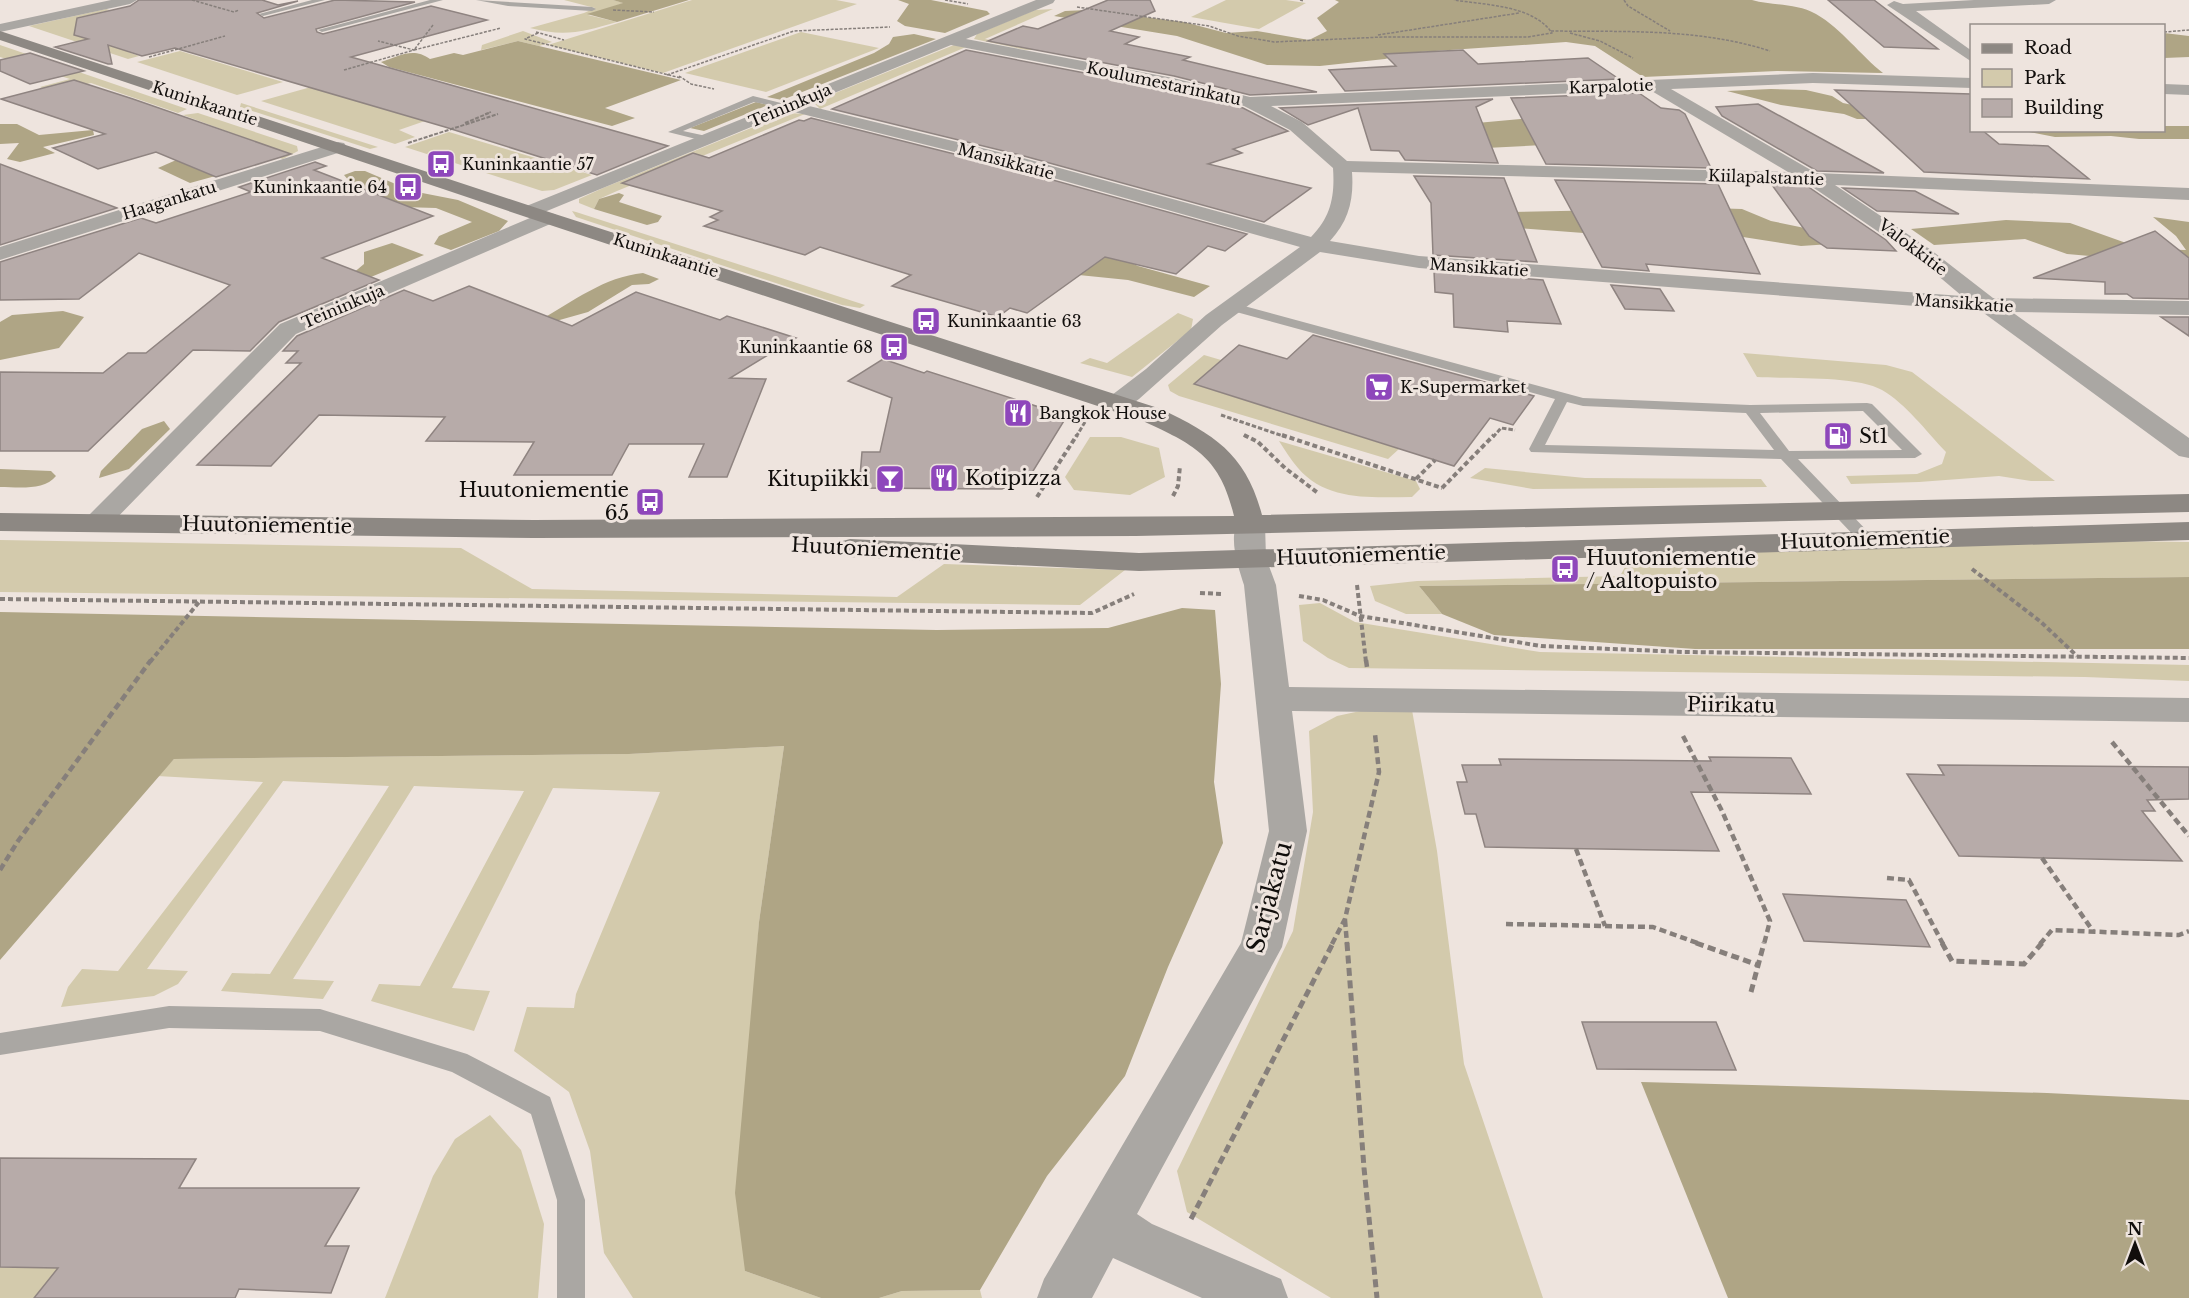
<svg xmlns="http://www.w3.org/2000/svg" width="2189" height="1298" font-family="'Libre Baskerville',serif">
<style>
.green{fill:#d3caac}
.forest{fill:#afa585}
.building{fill:#b7aba9;stroke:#8f8481;stroke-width:1.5}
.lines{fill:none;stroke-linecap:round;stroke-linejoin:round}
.path-far5{stroke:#867f7b;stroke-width:1.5;stroke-dasharray:3 1.5;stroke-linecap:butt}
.path-far4{stroke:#867f7b;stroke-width:2;stroke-dasharray:4 1.5;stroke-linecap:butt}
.path-far3{stroke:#867f7b;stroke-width:3;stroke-dasharray:4.5 2;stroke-linecap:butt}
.path-far2{stroke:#867f7b;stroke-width:4;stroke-dasharray:5 3;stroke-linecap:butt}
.path-far1{stroke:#867f7b;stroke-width:4.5;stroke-dasharray:7 4;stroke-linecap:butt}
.path{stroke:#867f7b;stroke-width:5;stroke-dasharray:8 4.5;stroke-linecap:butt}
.lane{fill:#aaa7a3;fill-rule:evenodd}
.street{fill:#aaa7a3;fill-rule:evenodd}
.secondary{fill:#8d8883;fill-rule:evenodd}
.labels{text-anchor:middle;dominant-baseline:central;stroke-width:6;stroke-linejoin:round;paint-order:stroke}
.far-street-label{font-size:16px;fill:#110e0c;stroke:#eee4de}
.far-poi-label{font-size:16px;fill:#110e0c;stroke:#eee4de;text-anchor:start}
.poi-label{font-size:20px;fill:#110e0c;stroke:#eee4de;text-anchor:start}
.street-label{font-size:20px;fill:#110e0c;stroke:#eee4de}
.near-street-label{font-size:24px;fill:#110e0c;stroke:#eee4de}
</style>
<rect width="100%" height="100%" fill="#eee4de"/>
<g class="green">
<path d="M564,0H613L624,3L588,15L617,22C583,32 564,37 530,28L584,13L595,8Z"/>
<path d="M692,0H836L857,4L663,73L548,45Z"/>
<path d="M1226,0H1286L1306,3L1259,29L1191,17Z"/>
<path d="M106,9L110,10L76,18L162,44L128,52L139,56L128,59L29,26Z"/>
<path d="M1053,9L985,39L1040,50H1026L974,39L977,34L1035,10Z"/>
<path d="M523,31L552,42L539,46L518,41L481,50L482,45Z"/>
<path d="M801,32L879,48L766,92L685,73Z"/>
<path d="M0,45L187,109L178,113L91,83L52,93L40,87L70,79L0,57Z"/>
<path d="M954,45L966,47L820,109L813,102Z"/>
<path d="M180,51L283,82L237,95L137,62Z"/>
<path d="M311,87L425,121L399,130L415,137L395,144L261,101Z"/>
<path d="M241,103L378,147L370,149L240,107Z"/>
<path d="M198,113L297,146L298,151L283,159L270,155L280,151L183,115Z"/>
<path d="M788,113L805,114L617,191L599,199L594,209L579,203V199L603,188Z"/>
<path d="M449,132L592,175L554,190L542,191L405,147Z"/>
<path d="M572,211L576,212L865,305L860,308L842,305L576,217Z"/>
<path d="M1178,313L1193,319L1191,330L1132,377L1080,363L1090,358L1107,363Z"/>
<path d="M1743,353L1886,365L1912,372L2055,481H2031L1999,476L1919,482L1851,484L1846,476L1917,474L1942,464L1946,452C1926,431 1906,404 1882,390C1856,375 1788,379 1757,377Z"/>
<path d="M1204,355L1221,360L1194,384L1399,449L1388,459L1179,396L1170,391L1168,385Z"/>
<path d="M1090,437H1121L1159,448L1165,477L1130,495L1074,490L1065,477Z"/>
<path d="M1279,441L1416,481L1420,489L1412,497C1372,497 1327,502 1298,468C1291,460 1285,450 1279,441Z"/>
<path d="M1485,468L1585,478L1761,479L1767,487L1533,489L1470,478Z"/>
<path d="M0,540L461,548L532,589L897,597L944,564L1125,570L1080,605L0,592Z"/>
<path d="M2111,541L2189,542V577L1419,586L1442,614H1406L1375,601L1370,586L1417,581L1620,576L1625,567L1705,554Z"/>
<path d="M1320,603L1355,622L1540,652L2189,665V681L2085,677L1349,668L1328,658L1303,641L1299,605Z"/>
<path d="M1379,707L1412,710L1437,851L1464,1064L1543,1298H1331L1187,1212L1177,1171L1293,931L1313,812L1309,731L1337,716Z"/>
<path d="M784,746L759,922L752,1015L745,1271L821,1298H633L604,1253L590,1151L569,1092L514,1051L527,1007L574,1008L576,994L660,792L553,788L452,988L490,991L474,1031L371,1001L379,984L420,986L524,791L414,786L293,979L334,981L323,999L221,991L232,973L270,974L389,786L283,781L147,969L188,971L178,984L154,996L61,1007L68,987L82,969L118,971L263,782L157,776L174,759L629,754Z"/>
<path d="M490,1115L521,1150L544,1224L538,1298H385L433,1176L455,1139Z"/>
<path d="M0,1267L58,1268L34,1298H0Z"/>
<path d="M980,1290L982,1298H879L902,1291Z"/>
</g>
<g class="forest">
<path d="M613,0H689L617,22L587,14L623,3Z"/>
<path d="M898,0H931L987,11L990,14L945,33L905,26L897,21L909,4Z"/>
<path d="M1335,0H1752C1773,6 1796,3 1816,14C1842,29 1860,55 1883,73L1777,71L1643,77L1595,46L1566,42L1406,53L1385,59L1320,66L1267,65L1177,36L1054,16L1065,11L1087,10L1184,22L1226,33L1257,31L1309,40L1327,31L1317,18L1339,2Z"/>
<path d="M2164,33L2189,36V57L2164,58Z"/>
<path d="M914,34L936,39L782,100L767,97L874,53L889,44L893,37Z"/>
<path d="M518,41L681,80L605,108L635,118L612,126L389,67L381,62C400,56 413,47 430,59L454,53L463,55Z"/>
<path d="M1771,89L1806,90L1832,96L1843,103L1886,112L1971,118V123L1932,119H1857L1844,114L1781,105L1727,91Z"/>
<path d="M756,102L768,105L704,131L690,128Z"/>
<path d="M1532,118L1543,145L1486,148L1455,125Z"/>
<path d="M0,124H17L39,135L93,130L94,135L43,147L55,153L20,162L7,159L19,143L0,144Z"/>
<path d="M2164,126H2189V139H2139L2111,136L2055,137L2024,131L2164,130Z"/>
<path d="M183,157L230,172L190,183L158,168Z"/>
<path d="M355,171H365L412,191L458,200L508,221L499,231L451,250L434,244L439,236L472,222L436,208L402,207L354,192L350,182L344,175Z"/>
<path d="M619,193L624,195L619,202L662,216L658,222L647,225L594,209L599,199Z"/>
<path d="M1710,208L1742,209L1771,221L1824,232L1831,244L1801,246L1743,237L1597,234L1491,226L1507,212Z"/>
<path d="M2153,217L2189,222V261L2136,260L2067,254L2025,239L1934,245L1911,229L2006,220L2070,223L2143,249L2186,250L2176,236Z"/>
<path d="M392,243L424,255L342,289L346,279L364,264V252Z"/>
<path d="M1115,255L1138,266L1210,286L1194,297L1128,280L1069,274L1087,263Z"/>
<path d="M643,273L659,279L649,284L632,285L588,312L549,323L540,320C574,301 604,277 643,273Z"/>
<path d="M63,311L84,317L59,348L0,360V322L12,315Z"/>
<path d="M164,421L170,429L129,469L99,478L101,471L142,429Z"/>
<path d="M0,469L51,471L56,476C44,491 18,487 0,487Z"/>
<path d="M2189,577V649H1695L1494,635L1442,614L1419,586Z"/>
<path d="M1182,608L1215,610L1221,684L1214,782L1223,843L1168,967L1125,1076L1047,1176L980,1290L902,1291L879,1298H821L745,1271L735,1193L759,922L784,746L629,754L174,759L0,960V612L937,630L1108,628Z"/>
<path d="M1641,1082L2047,1093L2189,1100V1298H1728Z"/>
</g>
<g class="building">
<path d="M139,0H262L278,5L298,1L257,13L264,18L335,0L415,2L316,29L317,32L323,34L431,6L487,20L351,57L668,146L597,175L445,127L175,48L142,56L108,45L112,64H108L55,47L88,39L74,35L77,18L130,6Z"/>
<path d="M1108,0H1150L1155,11L1110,31L1139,37L1125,44L1190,57L1183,60L1317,92L1250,95L1174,76L988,41L1023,26L1038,29Z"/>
<path d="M1828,0H1874L1938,49L1884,47Z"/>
<path d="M966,50L1173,90L1243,108L1288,131L1233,149L1242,153L1208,164L1311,188L1264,222L1024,156L832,109Z"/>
<path d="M1463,50L1478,64L1588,58L1619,79L1345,91L1329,70L1396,66L1384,54Z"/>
<path d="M30,53L84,71L30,84L0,71V60Z"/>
<path d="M74,80L133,99L291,154L216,177L156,152L98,169L53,148L105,134L1,99Z"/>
<path d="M1835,90L1971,94V130H1982L1999,144L2048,146L2089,179L1924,172Z"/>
<path d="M1639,93L1661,108L1679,110L1685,114L1711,168L1546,164L1511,98Z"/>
<path d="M1493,99L1476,107L1498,163L1405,160L1399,151L1371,150L1358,108L1308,125L1280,108Z"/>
<path d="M1758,104L1884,173L1817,171L1722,116L1716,107Z"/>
<path d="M811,118L1010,168L1247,234L1225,251L1208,246L1176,274L1105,257L1027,313L1010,308L998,317L892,286L911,275L820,247L805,255L704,226L718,220L710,217L722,211L622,183L693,153L709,158L799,120L804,121Z"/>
<path d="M315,162L326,166L314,170L433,216L322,258L379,280L279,322L250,351L193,350L88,451H0V372L103,373L128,353H146L230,285L139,253L79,299L0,300V262L141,218L156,223L251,192L239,187Z"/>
<path d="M0,164L117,208L0,245Z"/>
<path d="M1414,176L1504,178L1537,262L1433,255L1431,203Z"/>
<path d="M1555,180L1718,184L1760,274L1646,264L1649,271L1602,267Z"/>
<path d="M1772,185L1807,186L1886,240L1896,251L1827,248L1809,236Z"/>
<path d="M1843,188L1915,191L1959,214L1877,211Z"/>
<path d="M2155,231L2189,258V299L2133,298L2127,294H2105V282L2033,278Z"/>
<path d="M1434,271L1543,280L1561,324L1507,321L1508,332L1454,327L1453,294L1435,292Z"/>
<path d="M1611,285L1660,289L1674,311L1625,309Z"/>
<path d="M469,286L572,326L636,292L720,320L727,316L796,338L730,378L766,379L727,477H689L704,444H629L612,475H514L534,442L426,441L445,417L319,415L271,466L197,465L301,363H286L298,351H283L297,336L404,290L433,301Z"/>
<path d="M2161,317H2189V336Z"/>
<path d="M1313,335L1503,387L1534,396L1513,425L1490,418L1454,466L1194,384L1239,345L1287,359Z"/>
<path d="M883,359L924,373L927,371L1067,416L1030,476L1002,489L859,488L862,452H880L892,398L848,381Z"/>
<path d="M1709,757L1791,758L1811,794L1691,792L1719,851L1485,847L1476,814H1465L1457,782H1467L1462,765H1501L1499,759L1711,761Z"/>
<path d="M1938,765L2189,767V799L2147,800L2155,811H2142L2182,861L1959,856L1907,774L1944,775Z"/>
<path d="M1783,894L1906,900L1930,947L1804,941Z"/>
<path d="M1582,1022H1716L1736,1070L1597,1069Z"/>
<path d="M0,1158L196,1159L179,1188H359L325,1246H349L331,1293L239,1289L235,1298H34L58,1268L0,1267Z"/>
</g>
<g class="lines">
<g class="path-far5">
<path d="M192,0L234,12L239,10"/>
<path d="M945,0L968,4"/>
<path d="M1300,0L1304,1"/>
<path d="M1624,0L1628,6L1670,31"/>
<path d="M1077,7L1209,26L1238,36L1274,42L1383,37H1528L1552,33C1533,5 1485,5 1454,0"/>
<path d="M613,10L654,12"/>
<path d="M433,25L414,50L501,28"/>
<path d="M1551,31C1625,32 1699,28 1770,51"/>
<path d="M536,32L564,40"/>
<path d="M2164,32L2189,30"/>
<path d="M538,33L525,39L681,78"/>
<path d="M1570,33L1600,41L1633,58"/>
<path d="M1378,35L1519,13"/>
<path d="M149,57L225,36"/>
<path d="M344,70L414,50L378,41"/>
<path d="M667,75L794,31L890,27"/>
<path d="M679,76L691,84L714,89"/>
<path d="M485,114L491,112"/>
</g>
<g class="path-far4">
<path d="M465,123L489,113"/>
<path d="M408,143L498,114"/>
</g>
<g class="path-far3">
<path d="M1221,415L1286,437"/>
<path d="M1244,435L1247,437"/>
<path d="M1076,437L1085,422"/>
<path d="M1493,437L1501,428L1515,430"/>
</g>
<g class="path-far2">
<path d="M1244,435L1258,442L1285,468L1318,493"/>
<path d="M1282,435L1442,488"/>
<path d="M1416,479L1435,460"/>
<path d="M1442,488L1494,435"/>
<path d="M1173,496L1178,486L1180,466"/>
<path d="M1037,497L1077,435"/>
<path d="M1972,569L2041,622L2077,656"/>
<path d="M1357,585L1366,662"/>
<path d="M1200,593L1223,594"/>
<path d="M1299,596L1323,600L1360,616L1541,646L1684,652L2189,658"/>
<path d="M0,599L1092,613L1134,594"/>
<path d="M150,662L199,602"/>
</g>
<g class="path-far1">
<path d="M1366,660L1367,667"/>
<path d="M1683,736L1722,811L1770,921L1764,944"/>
<path d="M2112,742L2189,836"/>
<path d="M1576,849L1605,926"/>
<path d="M2042,858L2093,931"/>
<path d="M0,870L18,841L151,660"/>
<path d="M1887,878L1909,880L1943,944"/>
<path d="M1345,920L1347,944"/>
<path d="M1506,924L1653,927L1700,944"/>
<path d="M1332,944L1345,919L1379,772L1375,734"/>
<path d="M2040,944L2052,930L2179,935L2189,931"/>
</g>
<g class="path">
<path d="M1347,943L1364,1168L1377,1298"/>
<path d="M1696,943L1758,965"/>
<path d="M1942,943L1952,961L2024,964L2042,943"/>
<path d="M1751,992L1764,943"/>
<path d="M1191,1219L1333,943"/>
</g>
<g class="lane">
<path d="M312,0H325L263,16L259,14Z"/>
<path d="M430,0H443L322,32L318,30Z"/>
<path d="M476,0L592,7L596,9L592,11L508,6Z"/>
<path d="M753,96L793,106L788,109L754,102L683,131L711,137L713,139L708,142L668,132Z"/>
<path d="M1233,303L1583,398L1750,405L1867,403L1872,404L1922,454L1915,458L1798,459L1872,536L1874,539L1872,542H1860L1781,459L1531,452L1529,449L1555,399L1229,310L1227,307L1229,304ZM1567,402L1583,406L1746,413L1774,450L1545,445ZM1863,411L1902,450L1789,451L1760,413Z"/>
<path d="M169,1006L320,1009L467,1054L550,1097L585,1200V1298H557V1200L531,1114L452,1072L320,1031L169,1028L0,1055V1033Z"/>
</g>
<g class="street">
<path d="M111,0H137L130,4L0,32V24Z"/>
<path d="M1036,0H1055L1053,3L966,39L1173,78L1250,97L1813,73L1972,78V88L1813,83L1671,89L1816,173L2189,188V200L1835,185L1931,250L1993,298L2189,301V315L2012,312L2189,438V458L2179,456L1981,311L1419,268L1320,252L1222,325L1139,399C1128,407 1121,412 1108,408L1104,403L1108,398L1146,369L1206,315L1300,247L1011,166L790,111L542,213L555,214L558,218L555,222L296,334L106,529L96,532L86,529L81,523L280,324L537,215H524L521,211L524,207ZM951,45L1173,88L1244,106L1290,130L1333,168C1335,196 1331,217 1311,237L1023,158L805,105ZM1650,90L1788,172L1347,161L1302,122L1271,106ZM1352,172L1808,184L1917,258L1962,296L1419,256L1330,241C1349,221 1354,199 1352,172Z"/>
<path d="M1974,0H2056L2049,4L1916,11L1972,51V62L1887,5L1894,1L1903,4Z"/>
<path d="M2164,84L2189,85V95L2164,94Z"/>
<path d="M338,142L344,143L347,147L344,151L0,260V247Z"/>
<path d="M1250,515L1260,518L1265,524L1266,558L1276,585L1289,687L2189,698V722L1292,711L1307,831L1282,947L1137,1214L1152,1224L1281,1279L1288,1298H1202L1113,1258L1092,1298H1037L1044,1279L1241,943L1269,831L1244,585C1238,566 1227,536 1240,518Z"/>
</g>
<g class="secondary">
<path d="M0,31L555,214L1161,409C1215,435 1246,454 1262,515L2189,494V512L1136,536L534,538L0,531V513L534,520L1234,516C1220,457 1195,445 1143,421L541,222L0,40Z"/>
<path d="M2189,522V540L1139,571L850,557L839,554L835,548L839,542L850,539L1139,553Z"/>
</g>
</g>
<defs>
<g id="bus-square" transform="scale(1.5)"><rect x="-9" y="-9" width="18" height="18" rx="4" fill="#8e47bb" stroke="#eee4de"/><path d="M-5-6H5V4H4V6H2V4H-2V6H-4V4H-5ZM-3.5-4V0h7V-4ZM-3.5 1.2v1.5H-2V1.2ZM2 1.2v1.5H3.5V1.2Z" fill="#fff"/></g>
<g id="supermarket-square" transform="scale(1.5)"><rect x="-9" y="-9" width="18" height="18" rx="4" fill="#8e47bb" stroke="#eee4de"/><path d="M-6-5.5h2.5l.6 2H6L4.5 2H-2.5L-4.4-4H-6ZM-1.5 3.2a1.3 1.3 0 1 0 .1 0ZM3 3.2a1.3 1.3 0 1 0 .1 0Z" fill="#fff"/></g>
<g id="restaurant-square" transform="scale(1.5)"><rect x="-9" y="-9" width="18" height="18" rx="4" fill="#8e47bb" stroke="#eee4de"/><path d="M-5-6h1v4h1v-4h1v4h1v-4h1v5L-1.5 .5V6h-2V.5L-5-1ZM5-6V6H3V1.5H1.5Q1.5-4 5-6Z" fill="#fff"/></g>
<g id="fuel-square" transform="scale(1.5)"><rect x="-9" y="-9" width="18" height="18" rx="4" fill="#8e47bb" stroke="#eee4de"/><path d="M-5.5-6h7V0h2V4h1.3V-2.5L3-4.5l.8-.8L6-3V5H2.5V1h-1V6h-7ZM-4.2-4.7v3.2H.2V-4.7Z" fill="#fff"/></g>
<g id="bar-square" transform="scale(1.5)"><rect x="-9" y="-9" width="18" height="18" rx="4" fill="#8e47bb" stroke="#eee4de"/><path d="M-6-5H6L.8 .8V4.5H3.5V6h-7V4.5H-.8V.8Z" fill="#fff"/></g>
</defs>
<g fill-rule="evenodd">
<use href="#bus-square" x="441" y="164"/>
<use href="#bus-square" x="408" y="187"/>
<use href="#bus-square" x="926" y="321"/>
<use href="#bus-square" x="894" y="347"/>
<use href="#supermarket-square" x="1379" y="387"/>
<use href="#restaurant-square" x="1018" y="413"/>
<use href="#fuel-square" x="1838" y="436"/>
<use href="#restaurant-square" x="944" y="478"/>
<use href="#bar-square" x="890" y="479"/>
<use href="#bus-square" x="650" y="502"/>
<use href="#bus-square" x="1565" y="569"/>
</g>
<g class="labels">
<g class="far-street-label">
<text transform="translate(1164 83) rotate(12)">Koulumestarinkatu</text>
<text transform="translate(1611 86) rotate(-2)">Karpalotie</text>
<text transform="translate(205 103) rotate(18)">Kuninkaantie</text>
<text transform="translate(790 105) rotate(-23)">Teininkuja</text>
<text transform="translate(1006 161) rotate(15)">Mansikkatie</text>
<text transform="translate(1766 177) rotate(2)">Kiilapalstantie</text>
<text transform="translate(169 200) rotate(-17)">Haagankatu</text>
<text transform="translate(1913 247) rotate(37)">Valokkitie</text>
<text transform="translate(666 255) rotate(18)">Kuninkaantie</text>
<text transform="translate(1479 267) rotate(4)">Mansikkatie</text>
<text transform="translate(1964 303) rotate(4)">Mansikkatie</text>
<text transform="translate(343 306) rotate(-23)">Teininkuja</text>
</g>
<g class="far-poi-label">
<text x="462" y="164">Kuninkaantie 57</text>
<text x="387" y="187" text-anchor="end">Kuninkaantie 64</text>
<text x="947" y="321">Kuninkaantie 63</text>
<text x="873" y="347" text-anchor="end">Kuninkaantie 68</text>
<text x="1400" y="387">K-Supermarket</text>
<text x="1039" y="413">Bangkok House</text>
</g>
<g class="poi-label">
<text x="1859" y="436">St1</text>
<text x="965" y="478">Kotipizza</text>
<text x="869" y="479" text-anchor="end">Kitupiikki</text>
<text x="629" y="490" text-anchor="end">Huutoniementie<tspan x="629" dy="23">65</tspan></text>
<text x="1586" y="558">Huutoniementie<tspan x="1586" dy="23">/ Aaltopuisto</tspan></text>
</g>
<g class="street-label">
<text transform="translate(267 525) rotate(1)">Huutoniementie</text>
<text transform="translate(1865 539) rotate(-2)">Huutoniementie</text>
<text transform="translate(876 549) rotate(3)">Huutoniementie</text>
<text transform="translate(1361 555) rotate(-2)">Huutoniementie</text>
<text transform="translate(1731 705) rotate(1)">Piirikatu</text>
</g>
<g class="near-street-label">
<text transform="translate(1269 897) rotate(-75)">Sarjakatu</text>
</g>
</g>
<rect x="1970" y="24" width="195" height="108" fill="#eee4de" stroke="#968e8a" stroke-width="1.5"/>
<rect x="1982" y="44" width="30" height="9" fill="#8d8883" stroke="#968e8a" stroke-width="1.5"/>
<text x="2024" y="54" font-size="18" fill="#110e0c">Road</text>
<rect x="1982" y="69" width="30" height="18" fill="#d3caac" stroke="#968e8a" stroke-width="1.5"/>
<text x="2024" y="84" font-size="18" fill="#110e0c">Park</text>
<rect x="1982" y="99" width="30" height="18" fill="#b7aba9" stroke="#968e8a" stroke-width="1.5"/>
<text x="2024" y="114" font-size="18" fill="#110e0c">Building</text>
<g transform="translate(2135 1244)" stroke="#eee4de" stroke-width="4.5" paint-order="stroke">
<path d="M0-4.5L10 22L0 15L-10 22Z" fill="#110e0c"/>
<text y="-9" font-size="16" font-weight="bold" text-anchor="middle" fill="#110e0c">N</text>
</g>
</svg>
